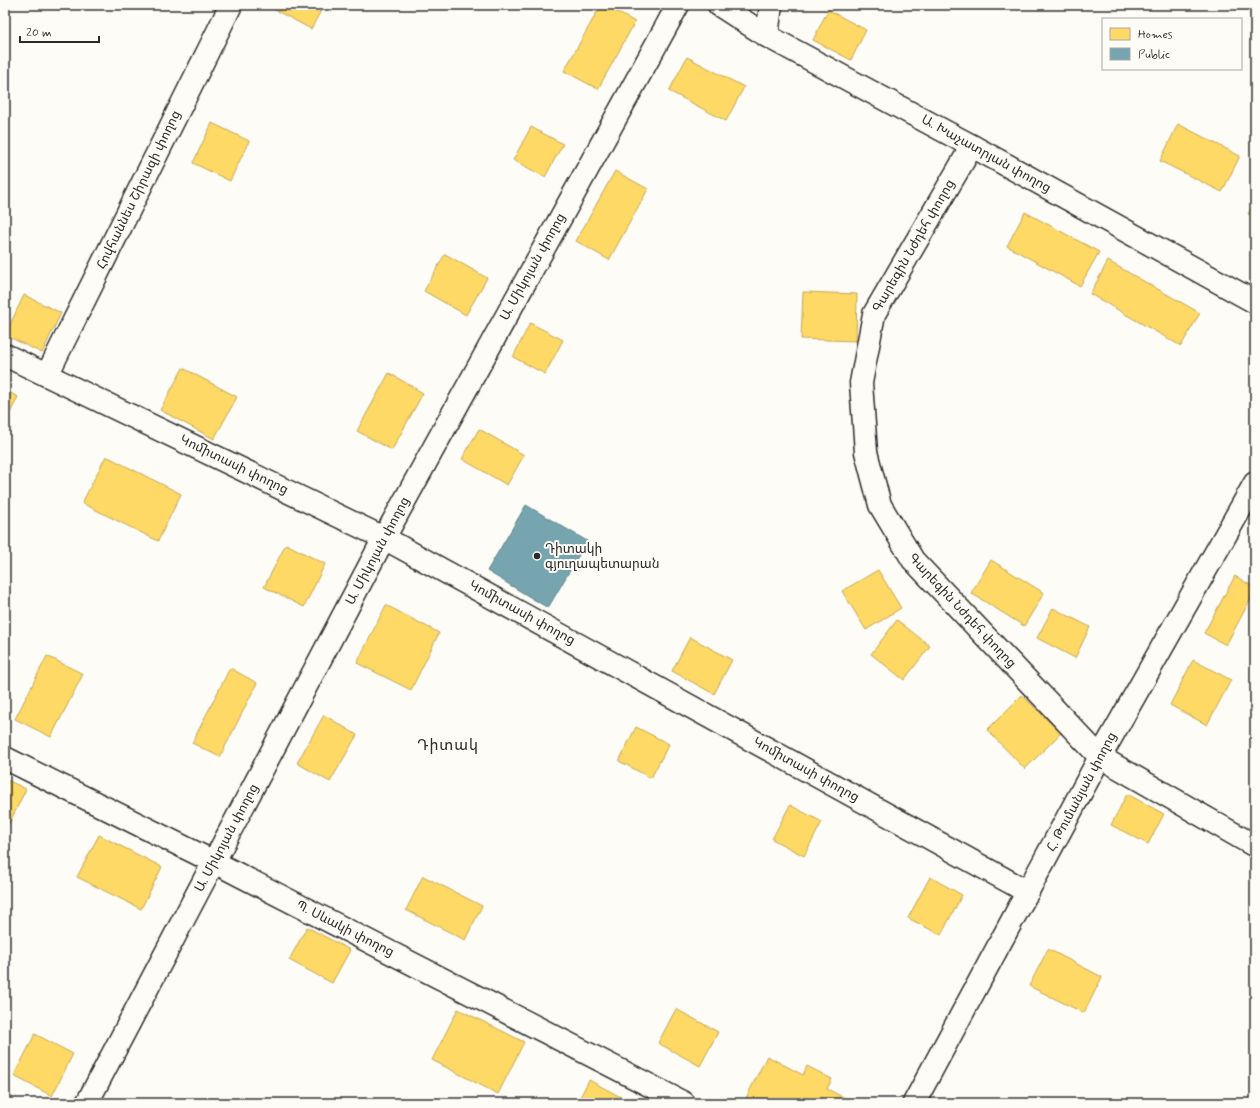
<svg xmlns="http://www.w3.org/2000/svg" width="1260" height="1108" font-family="Mynerve,'Noto Sans Armenian',sans-serif">
<style>
.homes{fill:#ffd966;stroke:#bfa554}
.public{fill:#76a5af;stroke:#608087}
.lines{fill:none;stroke-linecap:round;stroke-linejoin:round}
.minor-casing{stroke:#2b2b2b;stroke-width:25}
.secondary-casing{stroke:#2b2b2b;stroke-width:25}
.minor{stroke:#fdfcf7;stroke-width:22}
.secondary{stroke:#fdfcf7;stroke-width:22}
.poi-dot{fill:#2b2b2b;stroke:#fdfcf7;stroke-width:1.5}
.labels{text-anchor:middle;dominant-baseline:central;stroke-width:4;stroke-linejoin:round;paint-order:stroke}
.street-label{font-size:13px;fill:#2b2b2b;stroke:#fdfcf7}
.poi-label{font-size:13px;fill:#2b2b2b;stroke:#fdfcf7;text-anchor:start}
.quarter-label{font-size:15px;letter-spacing:1px;fill:#2b2b2b;stroke:#fdfcf7}
</style>
<rect width="100%" height="100%" fill="#fdfcf7"/>
<filter id="ink" filterUnits="userSpaceOnUse"><feTurbulence type="fractalNoise" baseFrequency=".025" numOctaves="2"/><feDisplacementMap in="SourceGraphic" scale="8" xChannelSelector="R" yChannelSelector="G"/><feConvolveMatrix kernelMatrix="1 2 1 2 8 2 1 2 1" color-interpolation-filters="sRGB"/></filter>
<g filter="url(#ink)">
<g class="homes">
<path d="M266,5H324L311,29Z"/>
<path d="M601,5H604L635,22L598,89L564,71Z"/>
<path d="M828,10L866,30L851,60L813,40Z"/>
<path d="M687,57L744,87L726,121L669,91Z"/>
<path d="M212,123L249,141L230,181L193,163Z"/>
<path d="M1178,124L1240,156L1222,192L1160,161Z"/>
<path d="M531,127L563,144L545,177L513,160Z"/>
<path d="M615,171L648,189L609,260L576,241Z"/>
<path d="M1255,201V217L1248,214Z"/>
<path d="M1025,212L1099,252L1080,286L1007,246Z"/>
<path d="M445,254L487,278L466,315L424,291Z"/>
<path d="M1108,261L1200,313L1181,346L1090,294Z"/>
<path d="M803,292L857,294L856,341L801,339Z"/>
<path d="M24,295L61,313L42,353L5,335Z"/>
<path d="M530,323L563,340L545,374L513,357Z"/>
<path d="M183,368L237,397L214,439L160,410Z"/>
<path d="M389,373L423,393L392,450L357,431Z"/>
<path d="M5,390L18,397L5,423Z"/>
<path d="M479,429L524,455L507,485L462,459Z"/>
<path d="M106,456L181,494L158,541L82,503Z"/>
<path d="M286,544L325,564L304,607L264,587Z"/>
<path d="M991,560L1044,593L1024,626L971,593Z"/>
<path d="M878,570L901,608L866,630L842,591Z"/>
<path d="M1235,576L1255,588V591L1226,645L1204,633Z"/>
<path d="M386,605L439,633L411,690L357,663Z"/>
<path d="M1053,608L1090,627L1075,658L1037,638Z"/>
<path d="M897,620L930,646L904,680L871,654Z"/>
<path d="M690,637L732,660L714,694L672,671Z"/>
<path d="M47,656L83,674L51,737L15,719Z"/>
<path d="M1193,660L1231,680L1207,725L1170,705Z"/>
<path d="M230,668L257,683L220,757L192,743Z"/>
<path d="M1022,695L1061,733L1025,769L987,730Z"/>
<path d="M324,715L357,735L330,782L297,763Z"/>
<path d="M636,727L669,744L651,778L619,761Z"/>
<path d="M5,779L26,789L6,830L5,829Z"/>
<path d="M1127,794L1164,814L1148,844L1111,825Z"/>
<path d="M790,805L822,822L804,856L772,839Z"/>
<path d="M99,835L162,867L141,909L77,877Z"/>
<path d="M423,876L482,906L465,940L406,910Z"/>
<path d="M930,877L962,895L941,935L908,918Z"/>
<path d="M307,927L350,950L332,983L289,960Z"/>
<path d="M1048,949L1102,977L1084,1013L1029,986Z"/>
<path d="M458,1009L524,1042L498,1094L432,1060Z"/>
<path d="M676,1009L718,1032L700,1066L658,1043Z"/>
<path d="M35,1034L73,1054L52,1096L14,1076Z"/>
<path d="M767,1056L803,1075L807,1066L832,1079L827,1089L855,1103H751L745,1100Z"/>
<path d="M589,1080L632,1103H577Z"/>
</g>
<path class="public" d="M526,505L587,541L548,608L487,571Z"/>
<g class="lines">
<g class="minor-casing">
<g id="minor">
<path d="M767,36L771,5"/>
<path d="M972,146L874,314L861,383L866,452L880,505L913,560L1100,757L1255,846"/>
<path d="M47,375L231,5"/>
<path d="M5,758L214,862L684,1103"/>
<path d="M87,1103L384,538L1028,892"/>
<path d="M914,1103L1100,757L1255,483"/>
</g>
</g>
<g class="secondary-casing">
<g id="secondary">
<path d="M719,5L767,36L972,146L1255,302"/>
<path d="M5,355L384,538L678,5"/>
</g>
</g>
<use href="#minor" class="minor"/>
<use href="#secondary" class="secondary"/>
</g>
</g>
<circle class="poi-dot" cx="537" cy="556" r="4"/>
<g class="labels">
<g class="street-label">
<text transform="translate(986 154) rotate(29)">Ա. Խաչատրյան փողոց</text>
<text transform="translate(139 190) rotate(-64)">Հովհաննես Շիրազի փողոց</text>
<text transform="translate(914 246) rotate(-60)">Գարեգին Նժդեհ փողոց</text>
<text transform="translate(533 267) rotate(-61)">Ա. Միկոյան փողոց</text>
<text transform="translate(234 465) rotate(26)">Կոմիտասի փողոց</text>
<text transform="translate(378 551) rotate(-62)">Ա. Միկոյան փողոց</text>
<text transform="translate(962 611) rotate(47)">Գարեգին Նժդեհ փողոց</text>
<text transform="translate(522 613) rotate(29)">Կոմիտասի փողոց</text>
<text transform="translate(806 770) rotate(29)">Կոմիտասի փողոց</text>
<text transform="translate(1082 792) rotate(-62)">Հ. Թումանյան փողոց</text>
<text transform="translate(227 838) rotate(-62)">Ա. Միկոյան փողոց</text>
<text transform="translate(345 929) rotate(27)">Պ. Սևակի փողոց</text>
</g>
<g class="poi-label">
<text x="545" y="549">Դիտակի<tspan x="545" dy="15">գյուղապետարան</tspan></text>
</g>
<g class="quarter-label">
<text x="448" y="746">Դիտակ</text>
</g>
</g>
<rect width="1260" height="1108" fill="none" stroke="#fdfcf7" stroke-width="20"/>
<rect x="10" y="10" width="1240" height="1088" fill="none" stroke="#2b2b2b" stroke-width="1.5" filter="url(#ink)"/>
<rect x="1102" y="18" width="140" height="52" fill="#fdfcf7" stroke="#a9a8a5"/>
<rect x="1110" y="28" width="20" height="12" fill="#ffd966" stroke="#a9a8a5"/>
<text x="1138" y="38" font-size="12" fill="#2b2b2b">Homes</text>
<rect x="1110" y="48" width="20" height="12" fill="#76a5af" stroke="#a9a8a5"/>
<text x="1138" y="58" font-size="12" fill="#2b2b2b">Public</text>
<path d="M20 36v6h79v-6" fill="none" stroke="#2b2b2b" stroke-width="2"/>
<text x="26" y="36" font-size="12" fill="#2b2b2b" stroke="#fdfcf7" stroke-width="3" paint-order="stroke">20 m</text>
</svg>
